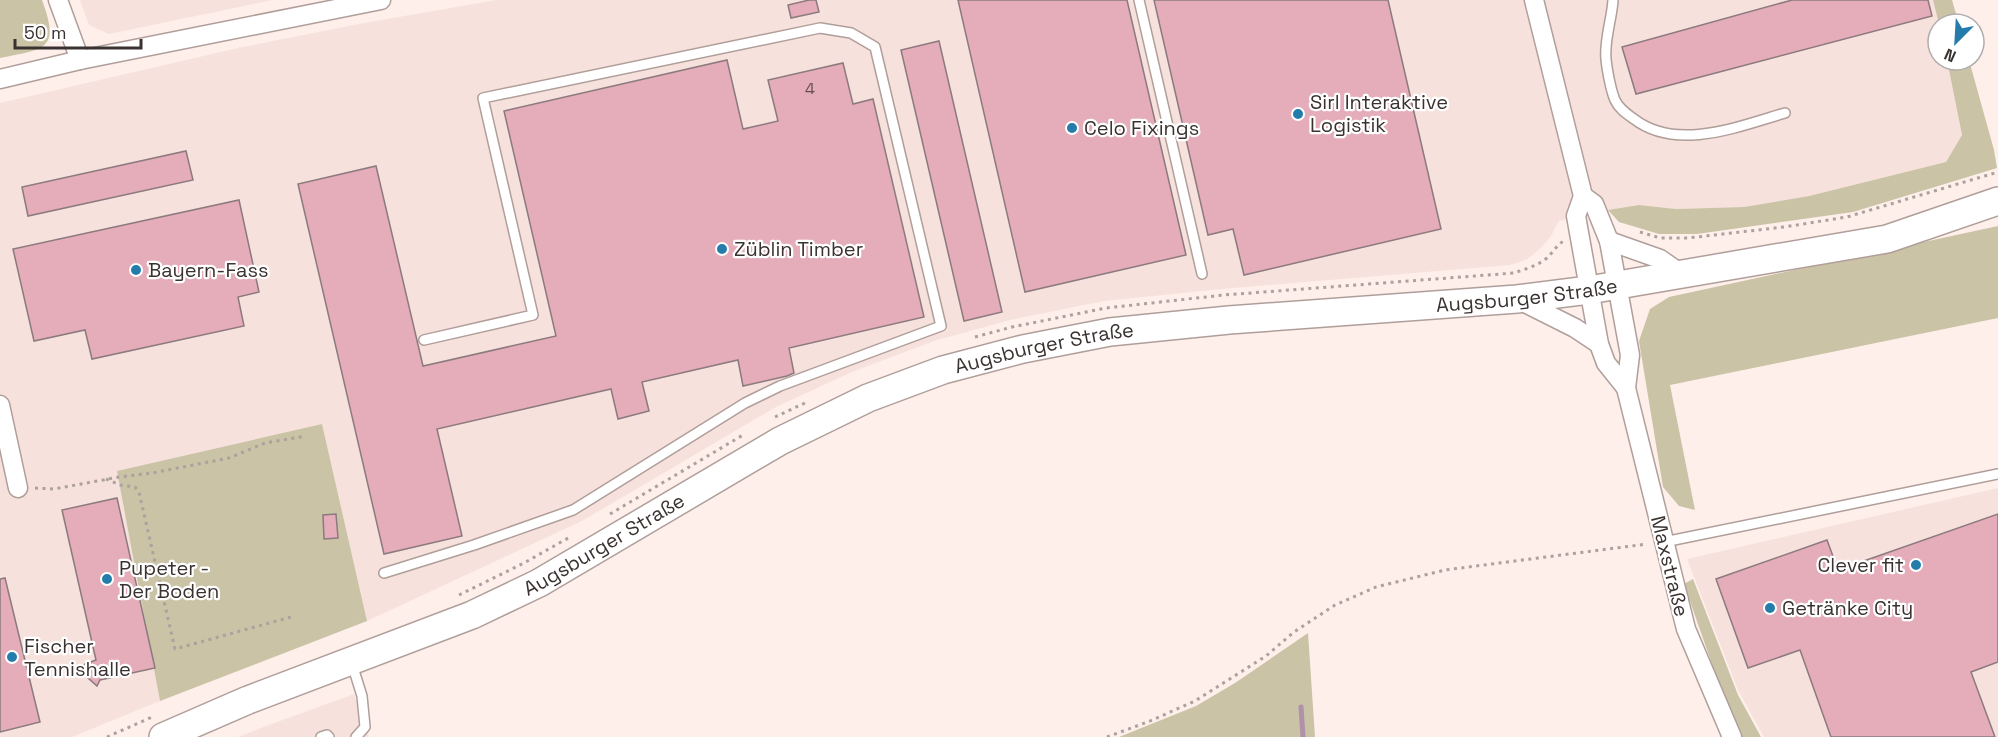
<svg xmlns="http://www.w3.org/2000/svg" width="1998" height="737" font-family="'Space Grotesk',sans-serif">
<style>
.built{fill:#f7e1dc}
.green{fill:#cac3a5}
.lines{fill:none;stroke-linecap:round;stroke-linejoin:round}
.stream{stroke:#b190a9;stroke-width:5}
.building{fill:#e5acba;stroke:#8b7a7e;stroke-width:1.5}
.service-casing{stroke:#b09e9a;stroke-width:12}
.minor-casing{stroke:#b09e9a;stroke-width:21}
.secondary-casing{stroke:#b09e9a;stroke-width:30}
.path{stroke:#aca19d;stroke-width:3;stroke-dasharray:3 4.5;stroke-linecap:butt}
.service{stroke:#fff;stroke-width:9}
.minor{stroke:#fff;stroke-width:18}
.secondary{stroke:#fff;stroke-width:27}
.poi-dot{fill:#247cab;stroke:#fff;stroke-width:2}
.labels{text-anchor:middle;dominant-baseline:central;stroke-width:4.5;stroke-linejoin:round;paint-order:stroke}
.number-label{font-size:16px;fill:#645052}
.poi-label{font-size:20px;fill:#393230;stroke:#fff;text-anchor:start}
.street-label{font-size:20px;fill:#393230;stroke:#fff}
</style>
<rect width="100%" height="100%" fill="#feefeb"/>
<g class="built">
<path d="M80,0H273L109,34L89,25Z"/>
<path d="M496,0H1933L1939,24L1938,60H1947L1962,135L1946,162L1809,196L1744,207L1676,209L1639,205L1608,210L1559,221L1551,236L1541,248L1526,260L1510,265L1222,289L1104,301L1010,320L934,341L852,372L776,407L582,521L367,621L322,424L118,471L160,701L72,737H0V103L238,48L364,23Z"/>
<path d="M1998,488V737H1764L1738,690L1687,559Z"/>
<path d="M354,694L369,737H238L266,726Z"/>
</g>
<g class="green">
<path d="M0,0H42C61,51 44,49 0,58Z"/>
<path d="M1933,0H1952L1959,24H1939Z"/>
<path d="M1947,60H1969L1994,150L1997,168L1853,212L1697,234H1659L1619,222L1608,210L1639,205L1676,209L1744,207L1809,196L1946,162L1962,135Z"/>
<path d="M1998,226V318L1670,385L1695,510L1679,506L1663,487L1639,341L1650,309L1669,297Z"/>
<path d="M322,424L367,621L160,701L117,471Z"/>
<path d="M1693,579L1738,695L1761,737H1742L1721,690L1684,584Z"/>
<path d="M1308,633L1315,737H1119L1196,706L1235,683Z"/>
</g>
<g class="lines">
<path class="stream" d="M1301,707L1303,737"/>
</g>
<g class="building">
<path d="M809,0H816L819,12L791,18L788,5Z"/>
<path d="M958,0H1127L1186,255L1025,292Z"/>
<path d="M1154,0H1388L1441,229L1244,275L1233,229L1208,235Z"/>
<path d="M1792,0H1928L1932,16L1636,94L1622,47Z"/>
<path d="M939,41L1002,312L964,321L901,50Z"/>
<path d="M727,60L743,129L778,121L768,80L843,63L853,104L873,99L924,317L789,348L794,373L787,376L743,386L738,360L642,382L649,411L618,419L611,389L437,429L462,536L384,554L298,184L376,166L423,366L556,336L504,111Z"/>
<path d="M186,151L193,180L28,216L22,187Z"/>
<path d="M239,200L259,292L238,297L244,326L92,359L85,330L34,341L13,249Z"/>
<path d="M117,498L155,668L100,680L97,686L79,670L85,664L96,660L62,510Z"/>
<path d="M336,514L338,538L324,539L323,515Z"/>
<path d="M1998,514V662L1971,672L1995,737H1831L1800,650L1748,668L1716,579L1827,540L1838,570Z"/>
<path d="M5,578L40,722L0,732V579Z"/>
</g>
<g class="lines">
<g class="service-casing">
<g id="service">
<path d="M1139,0L1202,274"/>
<path d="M1613,0C1612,19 1604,40 1606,59C1607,70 1611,91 1615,100C1619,109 1627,114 1634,119C1677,152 1740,126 1785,113"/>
<path d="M1664,542L1998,474"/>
<path d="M384,573L474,545L573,510L745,403L780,386L941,326L875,47L851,33L820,28L483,98L533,315L424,340"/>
<path d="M352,664L362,696L365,727L356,737"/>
<path d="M321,737L327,735L329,737"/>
</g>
</g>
<g class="minor-casing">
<g id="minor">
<path d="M58,0L80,60"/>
<path d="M1534,0L1583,196L1576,216L1599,344L1606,363L1626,388"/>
<path d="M0,79L80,60L381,0"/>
<path d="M1583,196L1594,204L1609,241L1630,355L1626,388L1686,629L1732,737"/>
<path d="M1609,241L1660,259L1683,275"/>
<path d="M1517,299L1575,328L1599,344"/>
<path d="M0,405L18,488"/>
</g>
</g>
<g class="secondary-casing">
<g id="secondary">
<path id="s1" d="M163,737L248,700L472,615L539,583L780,441L868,398L943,370L1023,349L1110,332L1229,320L1517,299L1589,290L1887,239L1998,201"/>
</g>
</g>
<g class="path">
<path d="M1640,232L1660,238H1688L1784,227L1847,217L1998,172"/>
<path d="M975,337L1012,327L1106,308L1224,295L1514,273C1525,269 1537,266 1547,258C1553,252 1557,245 1565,240"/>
<path d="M775,417L807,402"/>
<path d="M106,479L120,485L135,487L139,492L175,649L291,617"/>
<path d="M35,488L54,489L119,477L152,473L229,458L265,443L306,436"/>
<path d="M610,514L743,435"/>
<path d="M459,595L524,563L570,537"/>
<path d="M107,737L152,717"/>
<path d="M1107,737L1150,721L1195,701L1266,656L1294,632L1335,605L1376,587L1445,570L1647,544"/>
</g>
<use href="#service" class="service"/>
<use href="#minor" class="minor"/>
<use href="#secondary" class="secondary"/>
</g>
<g class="poi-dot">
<circle cx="1298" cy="114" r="6"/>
<circle cx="1072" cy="128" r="6"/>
<circle cx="722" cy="249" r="6"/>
<circle cx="136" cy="270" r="6"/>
<circle cx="1916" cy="565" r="6"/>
<circle cx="107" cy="579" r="6"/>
<circle cx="1770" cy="608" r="6"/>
<circle cx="12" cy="657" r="6"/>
</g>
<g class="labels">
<g class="number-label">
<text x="810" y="88">4</text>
</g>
<g class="poi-label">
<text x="1310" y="102">Sirl Interaktive<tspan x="1310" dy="23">Logistik</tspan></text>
<text x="1084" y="128">Celo Fixings</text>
<text x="734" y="249">Züblin Timber</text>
<text x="148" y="270">Bayern-Fass</text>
<text x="1904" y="565" text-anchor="end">Clever fit</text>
<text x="119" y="568">Pupeter -<tspan x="119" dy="23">Der Boden</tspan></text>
<text x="1782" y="608">Getränke City</text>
<text x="24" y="646">Fischer<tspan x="24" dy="23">Tennishalle</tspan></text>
</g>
<g class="street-label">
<text stroke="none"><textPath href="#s1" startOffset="1454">Augsburger Straße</textPath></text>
<text stroke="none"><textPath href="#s1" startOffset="968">Augsburger Straße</textPath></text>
<text stroke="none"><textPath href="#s1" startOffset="482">Augsburger Straße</textPath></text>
<text transform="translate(1670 566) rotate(76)">Maxstraße</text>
</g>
</g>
<g transform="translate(1956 42) rotate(204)"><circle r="28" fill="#ffffff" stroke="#b0adac" stroke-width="1.5"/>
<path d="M0-4.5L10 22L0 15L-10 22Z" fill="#247cab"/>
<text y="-9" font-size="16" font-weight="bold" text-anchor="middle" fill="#393230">N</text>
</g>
<path d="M15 39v9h126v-9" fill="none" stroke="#393230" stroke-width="3"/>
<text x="24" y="39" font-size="18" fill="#393230" stroke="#ffffff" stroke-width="4.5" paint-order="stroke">50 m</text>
</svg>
